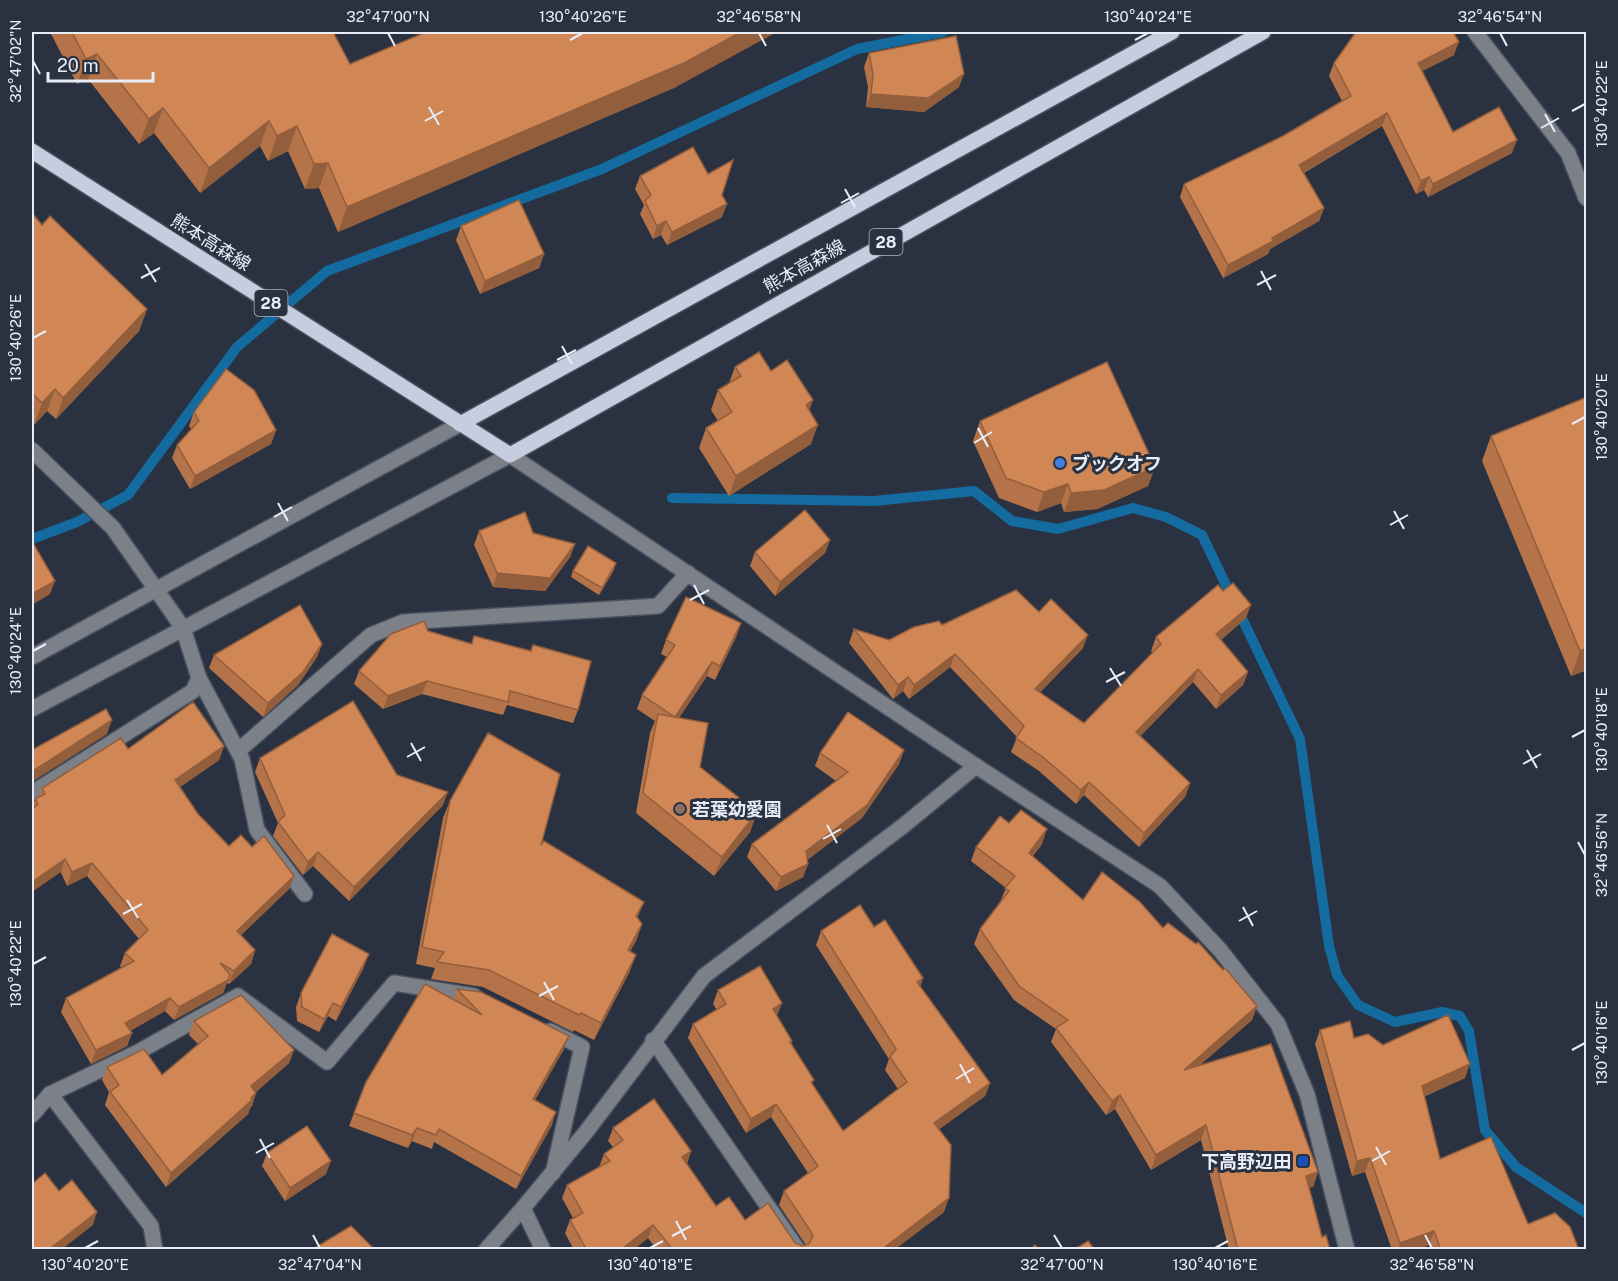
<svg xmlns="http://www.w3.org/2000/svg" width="1618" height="1281" font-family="'Public Sans','Noto Sans JP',sans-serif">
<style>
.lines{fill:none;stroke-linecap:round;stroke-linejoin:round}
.stream{stroke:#146b9f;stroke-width:10}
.minor-casing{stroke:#48505e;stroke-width:18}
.major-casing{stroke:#48505e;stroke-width:18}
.minor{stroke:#7c8088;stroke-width:15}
.major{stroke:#c6cdde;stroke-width:15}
.wall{fill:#b47349}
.shaded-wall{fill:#925e3c}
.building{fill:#d18655;stroke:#925e3c;stroke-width:1.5}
.ticks{fill:none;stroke:#e8edf7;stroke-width:2}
.shop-dot{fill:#3f7fe0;stroke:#2a3241;stroke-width:2}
.education-dot{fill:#8d6e63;stroke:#2a3241;stroke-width:2}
.transit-dot{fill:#1a4fb4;stroke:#2a3241;stroke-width:2}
.labels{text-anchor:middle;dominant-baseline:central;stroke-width:6;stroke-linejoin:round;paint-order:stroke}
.shield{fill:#2a3241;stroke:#afb5c0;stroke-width:1.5}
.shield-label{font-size:16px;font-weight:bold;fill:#e8edf7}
.street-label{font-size:18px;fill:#e8edf7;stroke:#2a3241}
.poi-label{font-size:18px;font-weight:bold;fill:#e8edf7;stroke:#2a3241;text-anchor:start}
.neatline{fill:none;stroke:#e8edf7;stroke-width:2}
.ticks-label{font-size:15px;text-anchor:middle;fill:#e8edf7}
</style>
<rect width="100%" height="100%" fill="#2a3241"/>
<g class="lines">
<g class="stream">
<path d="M672,498L874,501L974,491L1012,521L1058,529L1133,508L1166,517L1202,535L1300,739L1329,946L1337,975L1358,1005L1395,1022L1442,1012L1460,1016L1469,1031L1485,1130L1516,1167L1586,1213"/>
<path d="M32,539L77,522L128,495L237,347L327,271L602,169L857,49L943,32"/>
</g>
<g class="minor-casing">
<g id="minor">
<path d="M1475,32L1568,153L1586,198"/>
<path d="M32,450L113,528L183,628L199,678L193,691L32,793"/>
<path d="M32,657L460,424"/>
<path d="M199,678L242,759L257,830L305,894"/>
<path d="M32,709L510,455L976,766L1160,886L1220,950L1278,1024L1307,1094L1347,1250"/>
<path d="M238,751L371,635L403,622L658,606L688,573"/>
<path d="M550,1031L582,1047L553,1173"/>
<path d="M653,1040L798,1250"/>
<path d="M50,1094L138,1052L238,996L327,1062L394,983L474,996"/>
<path d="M32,1115L50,1094L151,1226L155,1250"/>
<path d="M486,1250L523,1208"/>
<path d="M543,1250L523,1208L586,1132L704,976L903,826L976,766"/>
</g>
</g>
<g class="major-casing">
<g id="major">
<path d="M32,151L510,455L1263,32"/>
<path d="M460,424L1172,32"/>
</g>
</g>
<use href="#minor" class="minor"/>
<use href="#major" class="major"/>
</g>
<g class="wall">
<path d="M50,32H333L350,64L676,87L338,232L319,188L305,189L288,151L268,161L260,146L200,193L154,133L139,144L88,79L77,84Z"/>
<path d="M869,53L959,87L924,112L866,107L868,87L864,67Z"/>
<path d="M1454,55L1422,71L1453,132L1512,153L1428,197L1424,190L1416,194L1382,126L1304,173L1324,208L1319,221L1270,249L1268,254L1223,278L1180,197L1184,184L1283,136L1342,101L1329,76L1334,63Z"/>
<path d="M708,174L722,195V217L667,245L661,235L653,239L640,214L644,205L635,189L640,176Z"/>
<path d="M32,213L42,225L147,309L139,331L56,419L47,411L34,425L32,423Z"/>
<path d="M461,226L544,254L539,268L480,294L456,240Z"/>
<path d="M735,367L771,371L809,410L811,444L729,496L699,448L706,428L718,421L711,410L718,390L729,383Z"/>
<path d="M1587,397V670L1571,676L1482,461L1491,436Z"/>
<path d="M194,412L276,430L271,444L190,489L172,458L177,445L191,429L189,426Z"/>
<path d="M980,421L1155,467L1148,486L1097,509L1064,512L1061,503L1037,512L999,498L973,441Z"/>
<path d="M479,531L533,533L575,544L570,557L545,591L493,587L474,545Z"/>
<path d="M830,540L825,553L775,596L750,566L755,552Z"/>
<path d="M614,570L599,595L571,577L573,571Z"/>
<path d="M1039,612L1083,648L1040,692L1084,723L1153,653L1151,651L1156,637L1246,618L1221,640L1248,672L1243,685L1216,709L1193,682L1140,736L1190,783L1185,797L1139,847L1084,795L1076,804L1039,771L1011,752L1017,737L950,667L909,699L903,691L893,699L849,643L854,629L889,640L942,625Z"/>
<path d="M741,623L736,637L715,680L707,676L679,718L700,767L757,812L750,832L714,876L636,813L650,733L655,721L637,709L642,695L667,657L661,654L666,640Z"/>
<path d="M428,631L471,644L474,636L531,651L533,645L578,710L573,723L507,705L503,715L422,694L383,709L354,684L359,671Z"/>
<path d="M322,644L317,657L298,685L263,717L209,668L214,655Z"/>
<path d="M224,746L219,760L180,787L198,814L229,846L252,847L294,876L289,889L241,935L255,950L251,964L229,984L227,983L223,993L174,1020L165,1011L130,1031L132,1033L127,1046L91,1064L61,1012L66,998L122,968L120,966L125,953L139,939L87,876L67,886L32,809L35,799L38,798L42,788L128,749Z"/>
<path d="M904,750L899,764L862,818L807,860L808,864L803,877L776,891L747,857L752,844L836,781L815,766L820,753Z"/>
<path d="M260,758L397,775L443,805L349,901L313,866L303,875L273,836L278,823L255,772Z"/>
<path d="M450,801L541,845L638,919L642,924L636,941L630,951V971L594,1040L574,1030L573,1032L483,987L431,979L435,968L416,964L443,818Z"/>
<path d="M1042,844L1033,856L1083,900L1163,928L1223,970L1257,1006L1252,1020L1200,1065L1318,1172L1313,1187H1309L1322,1237L1330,1250H1229L1201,1140L1151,1170L1115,1109L1106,1115L1051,1042L1056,1029L1014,1000L974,944L980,929L1000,902L1006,888L971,861L976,847Z"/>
<path d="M874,927L923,978L920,987L990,1083L985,1096L939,1129L944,1212L894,1250H657L648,1238L633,1250H574L565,1233L570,1220L573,1218L562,1198L567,1185L599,1167L604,1154L613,1147L608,1141L613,1128L691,1151L687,1164L716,1206L803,1246L806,1245L779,1205L784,1191L808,1173L771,1117L746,1133L688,1038L693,1024L717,1010L713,1004L718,990L777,1016L792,1041L791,1044L814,1080L812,1084L843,1131L898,1089L885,1070L889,1059L816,945L821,931Z"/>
<path d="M364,967L336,1021L328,1016L319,1032L297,1021L296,1007L301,993Z"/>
<path d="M457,989L564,1049L535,1100L552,1125L516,1189L434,1142L432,1149L412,1141L408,1148L349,1126L366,1082L453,999Z"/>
<path d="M194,1021L294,1050L289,1063L256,1092V1093L252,1106L250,1108L248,1114L166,1187L105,1105L109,1092L102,1080L107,1067L162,1075L198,1044L189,1035Z"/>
<path d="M1320,1030L1383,1045L1465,1078L1425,1096L1440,1159L1528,1224L1579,1250H1430L1429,1245L1417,1250H1392L1365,1172L1352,1176L1315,1044Z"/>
<path d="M267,1153L326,1174L285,1201L262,1166Z"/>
</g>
<g class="shaded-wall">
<path d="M741,32H777L676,87L338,232L347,207Z"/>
<path d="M1459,42L1454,55L1413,76L1418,63Z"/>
<path d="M97,54L88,79L77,84L86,59Z"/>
<path d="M964,74L959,87L924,112L866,107L871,94Z"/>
<path d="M163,108L154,133L139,144L149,119Z"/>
<path d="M1387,113L1382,126L1294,178L1299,165Z"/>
<path d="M269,121L260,146L200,193L209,168Z"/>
<path d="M297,126L288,151L268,161L277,136Z"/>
<path d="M1517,140L1512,153L1428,197L1433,184Z"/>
<path d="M328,163L319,188L305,189L314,164Z"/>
<path d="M1429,177L1424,190L1416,194L1421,181Z"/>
<path d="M727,204L722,217L667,245L672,232Z"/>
<path d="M1324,208L1319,221L1270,249L1268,254L1223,278L1228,265L1272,238Z"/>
<path d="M666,221L661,235L653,239L657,226Z"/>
<path d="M544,254L539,268L480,294L485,281Z"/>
<path d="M147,309L139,331L56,419L63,398Z"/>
<path d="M55,389L47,411L34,425L42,403Z"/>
<path d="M813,400L806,420V405Z"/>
<path d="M818,425L811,444L729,496L736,476Z"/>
<path d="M276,430L271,444L190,489L195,476Z"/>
<path d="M1155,467L1148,486L1097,509L1064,512L1071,493Z"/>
<path d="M1068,484L1061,503L1037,512L1044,492Z"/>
<path d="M830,540L825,553L775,596L780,582Z"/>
<path d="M575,544L570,557L545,591L493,587L497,573Z"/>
<path d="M616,563L614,570L599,595L602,588Z"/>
<path d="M55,581L50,594L32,605V594Z"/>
<path d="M1251,605L1246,618L1211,648L1216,634Z"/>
<path d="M741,623L736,637L715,680L720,666Z"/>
<path d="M1088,635L1083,648L1031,702L1035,689Z"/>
<path d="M322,644L317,657L298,685L263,717L268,703Z"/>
<path d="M1587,648V670L1571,676L1580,651Z"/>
<path d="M955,654L950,667L909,699L914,685Z"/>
<path d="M712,662L707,676L670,731L675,717Z"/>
<path d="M1198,669L1193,682L1131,746L1136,732Z"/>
<path d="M1248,672L1243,685L1216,709L1221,695Z"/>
<path d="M908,677L903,691L893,699L898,685Z"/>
<path d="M427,681L422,694L383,709L388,696Z"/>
<path d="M112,720L107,734L32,782L33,771Z"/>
<path d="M224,746L219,760L170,794L175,780Z"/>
<path d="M904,750L899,764L862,818L801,865L806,851Z"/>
<path d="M1089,782L1084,795L1076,804L1081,790Z"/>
<path d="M1190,783L1185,797L1139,847L1144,833Z"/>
<path d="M448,792L443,805L349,901L354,887Z"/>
<path d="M757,812L750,832L714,876L722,857Z"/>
<path d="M1047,829L1042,844L1024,867L1029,853Z"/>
<path d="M318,852L313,866L303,875L308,862Z"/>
<path d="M65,859L61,872L32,892V882Z"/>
<path d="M92,863L87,876L67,886L72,872Z"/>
<path d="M808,864L803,877L776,891L781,877Z"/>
<path d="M294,876L289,889L232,944L237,931Z"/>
<path d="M644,902L637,919L636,916Z"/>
<path d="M642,924L636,941L621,967L628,950Z"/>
<path d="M255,950L251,964L229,984L234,971Z"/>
<path d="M369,954L364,967L336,1021L341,1007Z"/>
<path d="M636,955L630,971L594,1040L601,1023Z"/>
<path d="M923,978L918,992L917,982Z"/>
<path d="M228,980L223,993L174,1020L179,1007Z"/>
<path d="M170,998L165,1011L120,1036L125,1023Z"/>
<path d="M333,1003L328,1016L319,1032L324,1019Z"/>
<path d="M782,1003L777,1016L773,1009Z"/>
<path d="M1257,1006L1252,1020L1178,1084L1184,1070Z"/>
<path d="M132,1033L127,1046L91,1064L96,1050Z"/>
<path d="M569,1036L564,1049L528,1112L533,1099Z"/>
<path d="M294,1050L289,1063L246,1100L251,1086Z"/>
<path d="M1470,1064L1465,1078L1417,1100L1422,1086Z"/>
<path d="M990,1083L985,1096L930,1136L934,1123Z"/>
<path d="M256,1093L252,1106L250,1108L248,1114L166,1187L171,1173Z"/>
<path d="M1120,1095L1115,1109L1106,1115L1112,1101Z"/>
<path d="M776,1104L771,1117L746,1133L751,1119Z"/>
<path d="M556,1112L552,1125L516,1189L521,1176Z"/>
<path d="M1206,1125L1201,1140L1151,1170L1156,1155Z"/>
<path d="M417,1128L412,1141L408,1148L412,1135Z"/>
<path d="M691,1151L686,1164L682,1157Z"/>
<path d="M1370,1158L1365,1172L1352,1176L1357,1161Z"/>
<path d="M331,1161L326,1174L285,1201L290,1188Z"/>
<path d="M1318,1172L1313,1187L1301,1190L1306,1176Z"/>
<path d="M949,1198L944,1212L894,1250H881Z"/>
<path d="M97,1212L93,1225L61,1250H51L52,1247Z"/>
<path d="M653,1225L648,1238L633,1250H620Z"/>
<path d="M1434,1231L1429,1245L1417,1250H1398L1400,1243Z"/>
</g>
<g class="building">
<path d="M72,32H333L350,64L426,32H741L686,62L347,207L328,163L314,164L297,126L277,136L269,121L209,168L163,108L149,119L97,54L86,59Z"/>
<path d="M1356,32H1453L1459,42L1418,63L1453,132L1499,107L1517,140L1433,184L1429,177L1421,181L1387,113L1299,165L1324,208L1272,238L1273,241L1228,265L1184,184L1283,136L1351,96L1334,63Z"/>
<path d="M956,36L964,74L928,98L871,94L873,74L869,53Z"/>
<path d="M693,147L708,174L733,160L722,195L727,204L672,232L666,221L657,226L645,201L651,195L640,176Z"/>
<path d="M519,200L544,254L485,281L461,226Z"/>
<path d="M32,213L42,225L50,216L147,309L63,398L55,389L42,403L32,393Z"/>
<path d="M759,352L771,371L787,360L813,400L806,405L818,425L736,476L706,428L732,412L718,390L741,376L735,367Z"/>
<path d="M1107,362L1155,467L1104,490L1071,493L1068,484L1044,492L1006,478L980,421Z"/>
<path d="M226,369L254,390L276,430L195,476L177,445L199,421L194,412Z"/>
<path d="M1587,397V648L1580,651L1491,436Z"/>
<path d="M805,510L830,540L780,582L755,552Z"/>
<path d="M525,512L533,533L575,544L550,578L497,573L479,531Z"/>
<path d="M32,541L55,581L32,594Z"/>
<path d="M588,546L616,563L602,588L573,571Z"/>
<path d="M1233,583L1251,605L1216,634L1248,672L1221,695L1198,669L1136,732L1190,783L1144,833L1089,782L1081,790L1044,758L1016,738L1024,726L955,654L914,685L908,677L898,685L854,629L889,640L914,627L939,621L942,625L1016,590L1039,612L1051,599L1088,635L1035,689L1084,723L1161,644L1156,637L1218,585L1223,591Z"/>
<path d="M686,597L741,623L720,666L712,662L675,717L642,695L675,645L666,640Z"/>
<path d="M300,605L322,644L303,672L268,703L214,655Z"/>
<path d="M424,621L428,631L472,644L474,636L531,651L533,645L591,661L578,710L510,691L508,702L427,681L388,696L359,671L391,634Z"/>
<path d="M353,701L397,775L448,792L354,887L318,852L308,862L278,822L285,815L260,758Z"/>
<path d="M193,702L224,746L175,780L198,814L229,846L241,835L252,847L264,836L294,876L237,931L255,950L234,971L220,963L230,975L228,980L179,1007L170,998L125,1023L132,1033L96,1050L66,998L134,961L125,953L148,930L92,863L72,872L65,859L32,882V809L38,804L35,799L45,794L42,788L121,738L128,749Z"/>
<path d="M106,709L112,720L33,771L32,769V750Z"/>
<path d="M848,712L904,750L867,805L806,851L808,864L781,877L752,844L848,772L820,753Z"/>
<path d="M658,714L708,723L700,767L757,812L722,857L643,793Z"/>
<path d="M488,733L560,774L541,845L544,841L644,902L636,916L642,924L628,950L636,955L601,1023L581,1013L579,1015L489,970L437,962L444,952L422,947L450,801Z"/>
<path d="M1021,810L1047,829L1029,853L1083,900L1102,872L1140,902L1163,928L1168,923L1196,944L1198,942L1223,970L1225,968L1257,1006L1184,1070L1271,1044L1318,1172L1306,1176L1322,1237L1326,1235L1330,1250H1238L1206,1125L1156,1155L1120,1095L1112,1101L1056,1028L1068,1020L1019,986L980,929L1009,891L1005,888L1015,876L976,847L1000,816L1009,823Z"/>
<path d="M860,905L874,927L885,920L923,978L917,982L990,1083L934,1123L951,1145L949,1198L881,1250H673L653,1225L620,1250H587L570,1220L583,1213L567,1185L610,1161L604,1154L623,1140L613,1128L654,1099L691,1151L682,1157L716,1206L729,1197L745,1220L768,1203L795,1243L803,1246L809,1244L813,1236L811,1232L784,1191L818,1166L776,1104L751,1119L693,1024L726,1004L718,990L760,966L782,1003L773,1009L792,1041L790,1042L814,1080L811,1082L843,1131L907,1082L890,1057L896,1049L821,931Z"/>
<path d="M332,934L369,954L341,1007L333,1003L324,1019L302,1007L301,993Z"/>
<path d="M425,984L482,1015L457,989L481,992L569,1036L533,1099L556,1112L521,1176L439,1129L436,1135L417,1128L412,1135L354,1113L366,1082Z"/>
<path d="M241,995L294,1050L251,1086L256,1093L251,1098L252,1100L171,1173L110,1092L119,1085L107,1067L144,1049L162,1075L208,1036L194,1021Z"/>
<path d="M1448,1015L1470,1064L1422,1086L1440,1159L1491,1137L1528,1224L1555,1213L1570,1227L1579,1250H1441L1434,1231L1400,1243L1370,1158L1357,1161L1320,1030L1350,1021L1354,1038L1368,1034L1383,1045Z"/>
<path d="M307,1126L331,1161L290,1188L267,1153Z"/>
<path d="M45,1173L59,1191L72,1180L97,1212L52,1247L58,1250H32V1184Z"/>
<path d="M351,1226L375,1250L313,1249Z"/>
<path d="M1088,1241L1095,1250H1074Z"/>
<path d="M1035,1245L1039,1250H1030Z"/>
</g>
<path class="ticks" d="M388,33L395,46M759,33L766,46M1500,33L1507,46M570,40L583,33M1135,40L1148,33M33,61L40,74M429,107L439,125M1572,111L1585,104M1545,114L1555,132M425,121L443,111M1541,128L1559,118M845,189L855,207M841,203L859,193M145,264L156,282M1261,271L1271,290M141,278L160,268M1257,285L1276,275M33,338L46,331M562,346L572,364M557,360L576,350M1572,424L1585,417M978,428L988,447M974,443L992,432M278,503L288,521M1394,511L1404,529M274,517L292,507M1390,525L1408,515M694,585L704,604M690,600L709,590M33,651L46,644M1110,668L1121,686M1106,682L1125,672M1572,737L1585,730M411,743L421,761M1527,750L1537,768M407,757L425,747M1523,764L1541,754M827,825L837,843M823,839L841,829M1578,842L1585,855M127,900L138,918M1243,907L1253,926M123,914L142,904M1239,921L1257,911M33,964L46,957M544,982L554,1000M539,996L558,986M1572,1050L1585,1043M960,1064L970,1083M956,1079L974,1068M260,1139L270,1158M1376,1147L1386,1165M256,1153L274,1143M1372,1161L1390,1151M676,1221L686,1240M313,1235L320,1248M1054,1235L1062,1248M1425,1235L1432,1248M672,1236L691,1226M85,1248L98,1241M650,1248L663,1241M1215,1248L1228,1241"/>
<circle class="shop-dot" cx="1060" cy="463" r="6"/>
<circle class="education-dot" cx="680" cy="809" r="6"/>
<rect class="transit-dot" x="1297" y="1155" width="12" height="12" rx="3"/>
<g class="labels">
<g class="shield">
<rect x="869.5" y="229" width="33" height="26" rx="4.5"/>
<rect x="254.5" y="290" width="33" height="26" rx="4.5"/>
</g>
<g class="shield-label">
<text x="886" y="242">28</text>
<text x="271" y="303">28</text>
</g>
<g class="street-label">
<text transform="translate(211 242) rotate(32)">熊本高森線</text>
<text transform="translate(804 266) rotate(-29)">熊本高森線</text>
</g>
<g class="poi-label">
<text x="1072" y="463">ブックオフ</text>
<text x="692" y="809">若葉幼愛園</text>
<text x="1291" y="1161" text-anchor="end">下高野辺田</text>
</g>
</g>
<rect width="1618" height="1281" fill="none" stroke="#2a3241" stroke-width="66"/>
<path d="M48 72v9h105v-9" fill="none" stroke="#e8edf7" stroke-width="3"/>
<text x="57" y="72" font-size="18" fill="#e8edf7" stroke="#2a3241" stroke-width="4.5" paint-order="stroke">20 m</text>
<rect x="33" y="33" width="1552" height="1215" class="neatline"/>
<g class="ticks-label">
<text x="388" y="22">32°47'00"N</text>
<text x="583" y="22">130°40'26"E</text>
<text x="759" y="22">32°46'58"N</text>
<text x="1148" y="22">130°40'24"E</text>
<text x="1500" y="22">32°46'54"N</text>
<text transform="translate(16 61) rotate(-90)" y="5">32°47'02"N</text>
<text transform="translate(1602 104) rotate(-90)" y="5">130°40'22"E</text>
<text transform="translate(16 338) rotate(-90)" y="5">130°40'26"E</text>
<text transform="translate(1602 417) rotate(-90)" y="5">130°40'20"E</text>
<text transform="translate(16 651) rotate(-90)" y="5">130°40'24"E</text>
<text transform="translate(1602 730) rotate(-90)" y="5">130°40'18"E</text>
<text transform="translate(1602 855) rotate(-90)" y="5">32°46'56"N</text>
<text transform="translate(16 964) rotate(-90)" y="5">130°40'22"E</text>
<text transform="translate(1602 1043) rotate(-90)" y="5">130°40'16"E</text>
<text x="85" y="1270">130°40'20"E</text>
<text x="320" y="1270">32°47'04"N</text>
<text x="650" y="1270">130°40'18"E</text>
<text x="1062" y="1270">32°47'00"N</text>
<text x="1215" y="1270">130°40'16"E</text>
<text x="1432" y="1270">32°46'58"N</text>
</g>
</svg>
